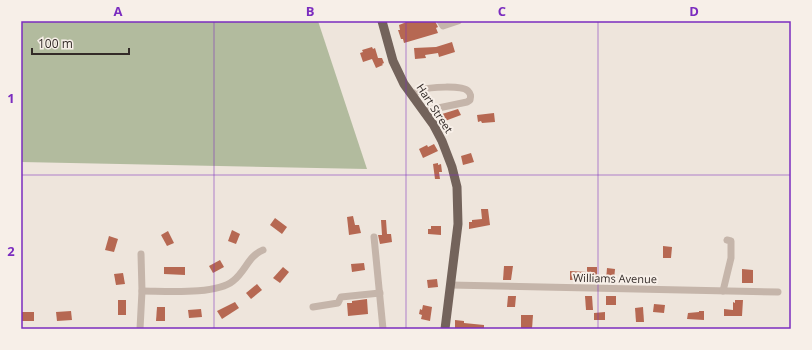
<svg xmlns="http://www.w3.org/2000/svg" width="812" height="350" font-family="'Open Sans',sans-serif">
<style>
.green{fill:#b2bb9e}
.building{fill:#b66852}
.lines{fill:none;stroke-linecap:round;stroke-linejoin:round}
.minor{stroke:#c5b5aa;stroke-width:7}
.major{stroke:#73635b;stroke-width:9}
.grid{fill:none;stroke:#7b2cbf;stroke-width:1;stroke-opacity:0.55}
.labels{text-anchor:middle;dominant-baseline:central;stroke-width:4;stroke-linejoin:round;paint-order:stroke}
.street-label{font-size:11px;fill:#332b28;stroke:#f7efe8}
.neatline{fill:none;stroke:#7b2cbf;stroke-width:1.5}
.grid-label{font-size:13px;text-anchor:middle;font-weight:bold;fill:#7b2cbf}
</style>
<rect width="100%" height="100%" fill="#eee5dc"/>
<path class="green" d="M21,21H318L367,169L21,162Z"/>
<g class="building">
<path d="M409,21H435L438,27L436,28L438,33L404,43L403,39H401L398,30H400L399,25Z"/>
<path d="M452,42L455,52L439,57L438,53L425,55L426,58L415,59L414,48L436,47Z"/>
<path d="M372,47L373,49L375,48L378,58H382L384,63L382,64L383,65L376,68L372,59L363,62L360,53L363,52L362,50Z"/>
<path d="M458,109L461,115L445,121L442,114Z"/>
<path d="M494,113L495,122L482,123L481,121L478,122L477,115Z"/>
<path d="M434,144L438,151L423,158L419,149L427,145L428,147Z"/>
<path d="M471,153L474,162L463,165L461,156Z"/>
<path d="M438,163V165L441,164L442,172H439L440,179H435L433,164Z"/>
<path d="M481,209H488L490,225L469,229V222H472V220L482,219Z"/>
<path d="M353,216L355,225H359L361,233L349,235L347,217Z"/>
<path d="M275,218L287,227L282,234L270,225Z"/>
<path d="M381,220H386L387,234H391L392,242L380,244L378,235H382Z"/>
<path d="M431,226H441V235L428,234V229H431Z"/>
<path d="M232,230L240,234L236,244L228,241Z"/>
<path d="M168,231L174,243L167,246L161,235Z"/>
<path d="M109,236L118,239L114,252L105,250Z"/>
<path d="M663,246L672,247L671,258H663Z"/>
<path d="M220,260L224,267L213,273L209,266Z"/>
<path d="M364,263L365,270L352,272L351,264Z"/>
<path d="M504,266H513L511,280H503Z"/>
<path d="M164,267H185V275L164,274Z"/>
<path d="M283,267L289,272L280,283L273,278Z"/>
<path d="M587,267H597V278L577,277V280H570V271L587,272Z"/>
<path d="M607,268L615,269L614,280H606Z"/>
<path d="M742,269L753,270V283H742Z"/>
<path d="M123,273L125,284L116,285L114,274Z"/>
<path d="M437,279L438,287L428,288L427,280Z"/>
<path d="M257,284L262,290L251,299L246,293Z"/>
<path d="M508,296H516L515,307H507Z"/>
<path d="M585,296H592L593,310H586Z"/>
<rect x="606" y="296" width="10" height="9"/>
<path d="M367,299L368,314L348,316L347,303H352V301Z"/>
<rect x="118" y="300" width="8" height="15"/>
<path d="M735,300H743L742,316H724V309L733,310V302L735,303Z"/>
<path d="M235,302L239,308L222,319L217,311Z"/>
<path d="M654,304L665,305L664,313L653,312Z"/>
<path d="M423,305L432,307L430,321L421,319L422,315L419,314L420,309L422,310Z"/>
<path d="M157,307H165V321H156Z"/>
<path d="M643,307L644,322H636L635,308Z"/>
<path d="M201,309L202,317L189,318L188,310Z"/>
<path d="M71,311L72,320L57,321L56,312Z"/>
<path d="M699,311H704V320L687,319L688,313L699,312Z"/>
<rect x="21" y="312" width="13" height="9"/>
<path d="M605,312V320H594V313Z"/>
<path d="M521,315H533L532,329H521Z"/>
<path d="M455,320L464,321V323L484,325V329H455Z"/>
</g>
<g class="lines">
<g class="minor">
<path d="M440,21L443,26L458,21"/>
<path d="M413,95C415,93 418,91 421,90C429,87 462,85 468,91C471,94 471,96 470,100L467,102L424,111"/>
<path d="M374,237L383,329"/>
<path d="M450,285L778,292"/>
<path d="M142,291C165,291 216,295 233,281C246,271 248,256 263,250"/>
<path d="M723,291L731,258V241L727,240"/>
<path d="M313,307L338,303L341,297L380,293"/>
<path d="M140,329L142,291L141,254"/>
</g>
<path class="major" d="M382,21L393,61L404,84L433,124L442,141L452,167L457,187L458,224L445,329"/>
</g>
<path class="grid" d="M214,21V329M406,21V329M598,21V329M21,175H791"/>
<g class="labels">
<g class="street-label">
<text transform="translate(435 108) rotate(57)">Hart Street</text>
<text transform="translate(615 278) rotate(1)">Williams Avenue</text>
</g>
</g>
<rect width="812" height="350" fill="none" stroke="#f7efe8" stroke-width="44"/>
<path d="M32 48v6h97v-6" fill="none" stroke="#332b28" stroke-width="2"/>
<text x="38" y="48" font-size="12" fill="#332b28" stroke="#f7efe8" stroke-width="3" paint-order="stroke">100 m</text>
<rect x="22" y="22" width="768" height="306" class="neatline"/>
<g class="grid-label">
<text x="118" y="16">A</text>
<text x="310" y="16">B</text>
<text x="502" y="16">C</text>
<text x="694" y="16">D</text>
<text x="11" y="103">1</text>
<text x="11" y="256">2</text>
</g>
</svg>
